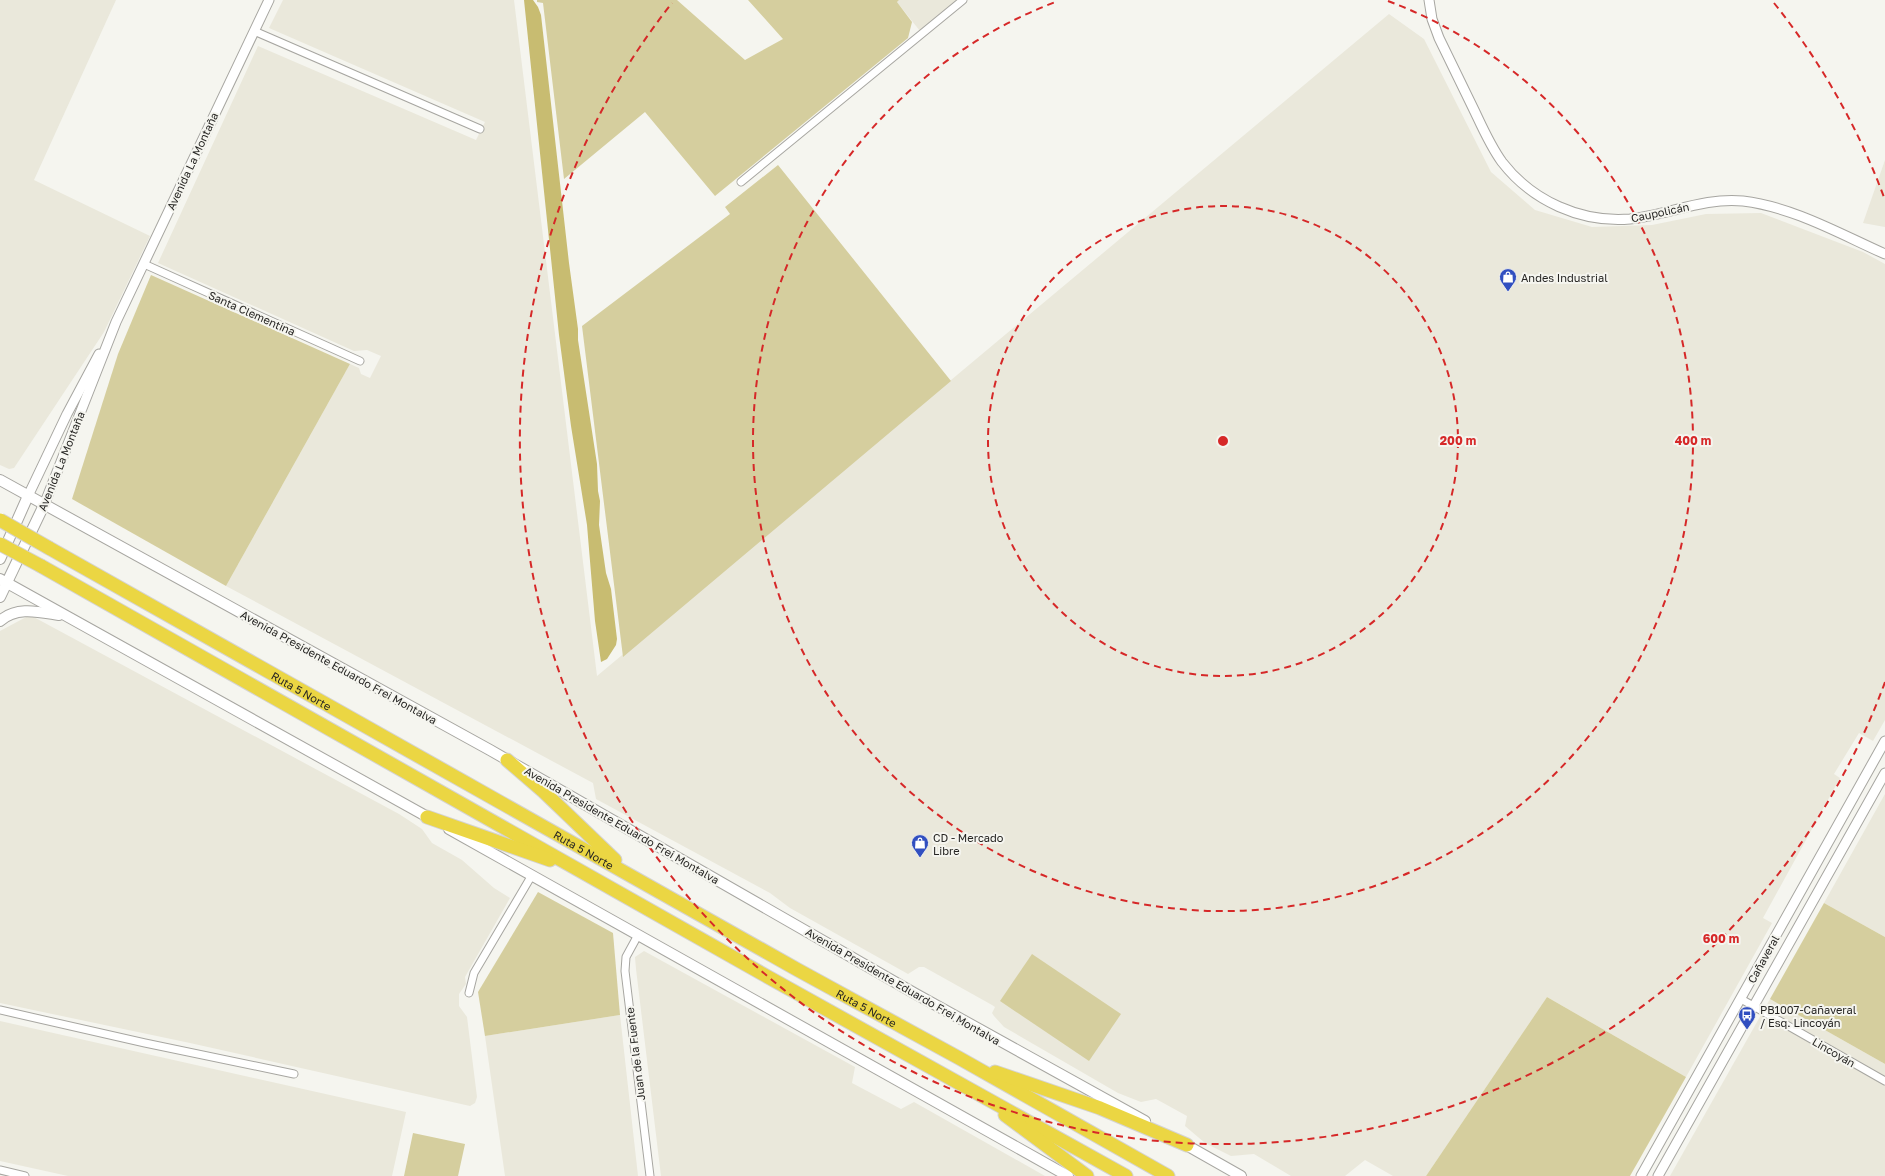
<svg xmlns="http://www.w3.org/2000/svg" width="1885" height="1176" font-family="'Golos Text',sans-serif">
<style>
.built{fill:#eae8db}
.grass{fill:#d5ce9e}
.water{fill:#c8bc71}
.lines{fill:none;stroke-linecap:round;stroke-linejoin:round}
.minor-casing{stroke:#a7a6a1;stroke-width:9}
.tertiary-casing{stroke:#a7a6a1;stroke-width:11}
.secondary-casing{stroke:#a7a6a1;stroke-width:12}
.motorway-casing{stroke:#d4d3d3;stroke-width:15}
.minor{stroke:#fff;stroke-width:7}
.tertiary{stroke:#fff;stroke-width:9}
.secondary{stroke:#fff;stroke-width:10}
.motorway{stroke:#ebd643;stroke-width:13}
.motorway-bridge-casing{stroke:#d4d3d3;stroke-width:15;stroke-linecap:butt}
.motorway-bridge{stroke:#ebd643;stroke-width:13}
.ring{fill:none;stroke:#d62828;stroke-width:2;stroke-dasharray:7 5}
.labels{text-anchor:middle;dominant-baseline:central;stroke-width:4;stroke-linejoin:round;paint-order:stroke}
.street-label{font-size:11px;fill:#262523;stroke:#f5f5ef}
.poi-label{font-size:11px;fill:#262523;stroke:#f5f5ef;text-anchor:start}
.centre{fill:#d62828;stroke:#f5f5ef;stroke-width:2}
.ring-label{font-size:12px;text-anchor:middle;font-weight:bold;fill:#d62828;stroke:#f5f5ef;stroke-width:4;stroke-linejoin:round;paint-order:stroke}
</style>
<rect width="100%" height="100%" fill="#f5f5ef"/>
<g class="built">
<path d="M0,0H116L34,180L150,236L104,332L14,468L9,469L0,465Z"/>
<path d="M283,0H514L597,676L1389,14L1424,39L1491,172L1535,210L1592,227L1652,225L1706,214L1761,213L1863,252L1885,264V720L1873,741L1859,733L1834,774L1840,778L1763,918L1772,923L1686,1077L1547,997L1426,1176H1393L1365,1160L1345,1176H1291L1254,1154L1231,1156L1205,1143L1185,1126L1187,1116L1156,1099L1141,1102L1118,1093L1004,1027L994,1016L992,1013L995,1007L992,1005L924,967H919L908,974L790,908L770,893L596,799L593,783L226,586L350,364L359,368L361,374L370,378L381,356L367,350L354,351L158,263L258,46L476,140L485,122L269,28Z"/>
<path d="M899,0H957L920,31L897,2Z"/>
<path d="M1885,160V227L1863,223Z"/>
<path d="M30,615L399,814L422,829L432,843L462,860L494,888L510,898L465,977L466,984L459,994V1006L467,1017L477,1097L475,1103L470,1106L190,1043L0,1003V631Z"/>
<path d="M1885,794V937L1824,903Z"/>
<path d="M644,951L855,1067L852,1083L901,1109L914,1102L1045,1176H661L636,969L635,957Z"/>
<path d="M1770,999L1885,1064V1176H1670Z"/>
<path d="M620,1015L638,1176H505L485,1036Z"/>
<path d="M0,1021L406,1112L392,1176H68L0,1161Z"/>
</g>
<g class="grass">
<path d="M537,0H677L745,60L783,39L748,0H899L897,2L912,22L908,38L715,196L645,112L564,179L543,3L537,2Z"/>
<path d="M778,165L951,381L623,657L582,326L730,214L725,207Z"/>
<path d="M151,275L350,364L226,586L72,499L118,354Z"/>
<path d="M538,892L613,933L620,1015L485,1036L478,992Z"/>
<path d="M1824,903L1885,937V1064L1770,999Z"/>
<path d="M1032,954L1121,1014L1089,1061L1000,1001Z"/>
<path d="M1547,997L1686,1077L1630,1176H1426Z"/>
<path d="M413,1133L465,1144L458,1176H404Z"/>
</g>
<path class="water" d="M524,0H533L538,7L541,15L569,263L578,329V340L597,464L598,491L600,501L599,525L606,573L611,589L617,639L616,645L607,659L601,662L595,621L587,525L571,426L559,335Z"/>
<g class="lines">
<g class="minor-casing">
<g id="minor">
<path d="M254,31L480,129"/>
<path d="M741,182L963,0"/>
<path d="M144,264L360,361"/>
<path d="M638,935L626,957L625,971L650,1176"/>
<path d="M469,993L474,973L532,875"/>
<path d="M1741,999L1885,1081"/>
<path d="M0,1010L145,1043L294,1074"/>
<path d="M0,1170L25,1176"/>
</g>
</g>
<g class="tertiary-casing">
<g id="tertiary">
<path d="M1429,0L1432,19L1439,38C1451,63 1463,87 1475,112C1483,129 1491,147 1502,162C1532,201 1581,223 1630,219C1668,215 1704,197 1743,201C1793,207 1840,234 1885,254"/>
<path d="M28,496L67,414L99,354"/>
<path d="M44,505L116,322L269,0"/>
<path d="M1641,1176L1885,741"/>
<path d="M1658,1176L1885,773"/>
</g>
</g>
<g class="secondary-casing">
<g id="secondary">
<path d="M0,480L490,750L914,993L1145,1121"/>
<path d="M0,559L28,496"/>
<path d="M0,579L433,820"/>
<path d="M0,597L44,505"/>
<path d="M0,621C17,606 39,612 59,615"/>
<path d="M449,829L1068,1176"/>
<path d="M1181,1142L1241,1176"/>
</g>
</g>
<g class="motorway-casing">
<g id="motorway">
<path id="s1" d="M49,548L798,970L959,1058L1168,1176"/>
<path d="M41,566L768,977L1126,1176"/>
<path d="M507,760L543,791L615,860"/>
<path d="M427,817L550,860"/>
<path d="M995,1072L1100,1108L1187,1145"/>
<path d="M1005,1115L1087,1176"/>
</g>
</g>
<use href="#minor" class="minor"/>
<use href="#tertiary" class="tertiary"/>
<use href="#secondary" class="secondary"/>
<use href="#motorway" class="motorway"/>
<g class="motorway-bridge-casing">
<g id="motorway-bridge">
<path d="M0,520L49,548"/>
<path d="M0,544L41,566"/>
</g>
</g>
<use href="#motorway-bridge" class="motorway-bridge"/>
</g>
<g class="ring">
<circle cx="1223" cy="441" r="235"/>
<path d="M1388 1A470 470 0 1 1 1058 1"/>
<path d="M1885 682A704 704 0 1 1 672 3M1774 3A704 704 0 0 1 1885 200"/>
</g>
<defs>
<g id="shop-pin" transform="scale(0.9)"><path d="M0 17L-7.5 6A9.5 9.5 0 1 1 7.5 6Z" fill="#314fc0" stroke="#f5f5ef"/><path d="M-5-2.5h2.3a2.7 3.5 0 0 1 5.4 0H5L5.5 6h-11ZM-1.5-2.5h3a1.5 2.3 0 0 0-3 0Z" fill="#fff"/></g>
<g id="bus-pin" transform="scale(0.9)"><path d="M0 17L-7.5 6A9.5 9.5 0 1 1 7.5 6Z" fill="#314fc0" stroke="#f5f5ef"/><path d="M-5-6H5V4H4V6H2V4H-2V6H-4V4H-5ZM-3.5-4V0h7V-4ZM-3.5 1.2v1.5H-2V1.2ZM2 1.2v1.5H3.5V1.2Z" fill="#fff"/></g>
</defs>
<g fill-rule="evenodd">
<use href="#shop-pin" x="1508" y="277"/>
<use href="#shop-pin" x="920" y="843"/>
<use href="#bus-pin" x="1747" y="1015"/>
</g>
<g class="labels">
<g class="street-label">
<text transform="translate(192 161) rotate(-65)">Avenida La Montaña</text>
<text transform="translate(1660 212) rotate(-12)">Caupolicán</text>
<text transform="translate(252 313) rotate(24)">Santa Clementina</text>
<text transform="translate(61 461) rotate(-68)">Avenida La Montaña</text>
<text transform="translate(339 667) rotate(29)">Avenida Presidente Eduardo Frei Montalva</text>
<text stroke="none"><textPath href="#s1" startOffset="290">Ruta 5 Norte</textPath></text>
<text transform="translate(622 825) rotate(30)">Avenida Presidente Eduardo Frei Montalva</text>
<text stroke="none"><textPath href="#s1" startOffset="614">Ruta 5 Norte</textPath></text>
<text transform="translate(1763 959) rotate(-61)">Cañaveral</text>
<text transform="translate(903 986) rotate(30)">Avenida Presidente Eduardo Frei Montalva</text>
<text stroke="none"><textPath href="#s1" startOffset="938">Ruta 5 Norte</textPath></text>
<text transform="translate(1834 1052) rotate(30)">Lincoyán</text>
<text transform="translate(635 1054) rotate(-97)">Juan de la Fuente</text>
</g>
<g class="poi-label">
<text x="1521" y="277">Andes Industrial</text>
<text x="933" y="837">CD - Mercado<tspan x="933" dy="13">Libre</tspan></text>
<text x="1760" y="1009">PB1007-Cañaveral<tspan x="1760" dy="13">/ Esq. Lincoyán</tspan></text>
</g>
</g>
<circle cx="1223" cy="441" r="6" class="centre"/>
<g class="ring-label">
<text x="1458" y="445">200 m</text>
<text x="1693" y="445">400 m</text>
<text x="1721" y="943">600 m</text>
</g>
</svg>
